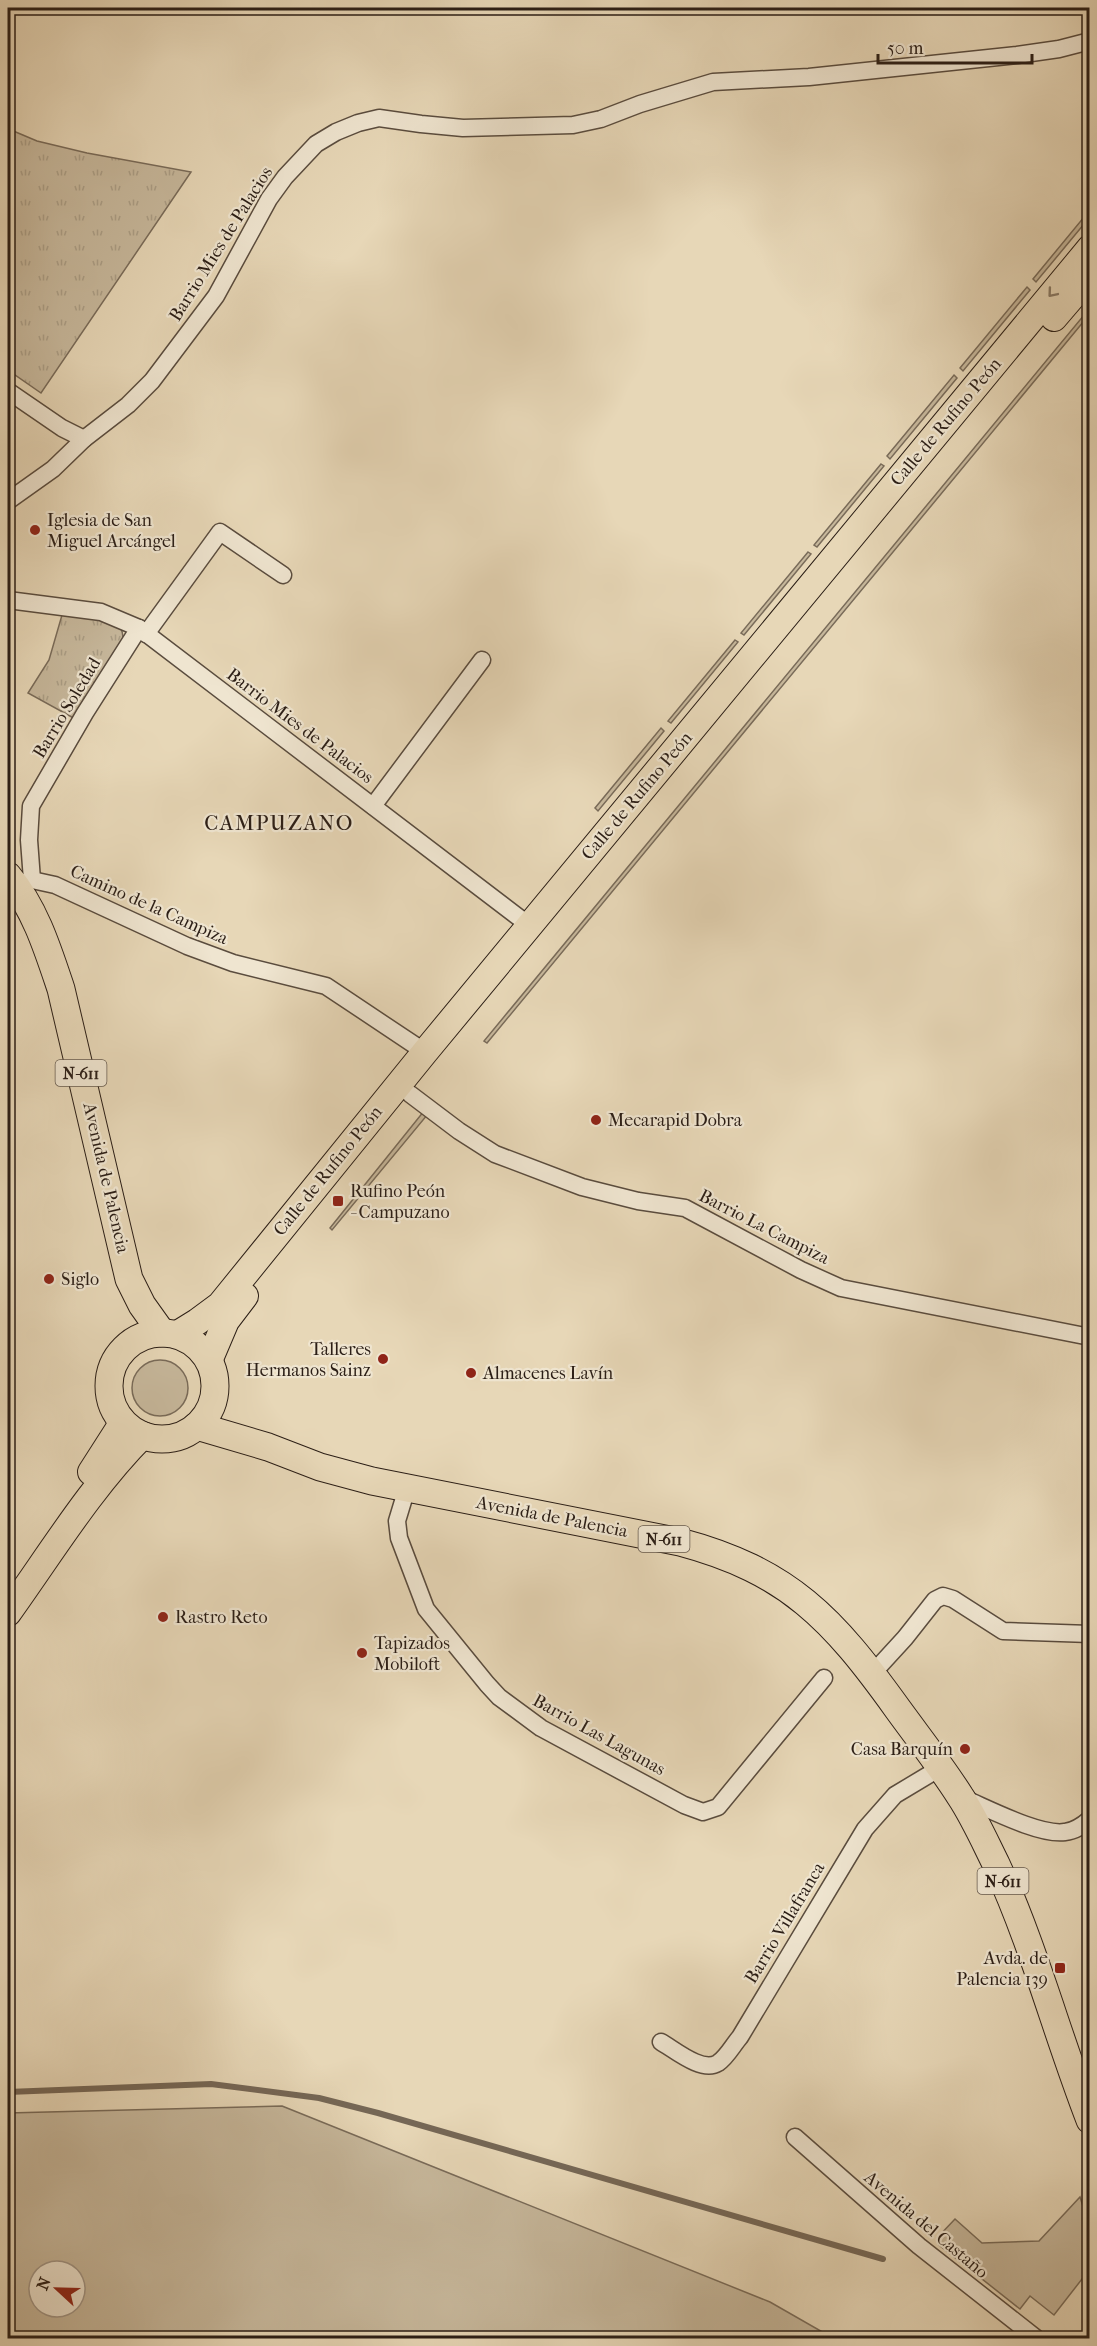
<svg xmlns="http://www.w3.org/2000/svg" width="1097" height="2346" font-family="'IM FELL French Canon',serif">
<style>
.grass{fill:#c7b89c;stroke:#796b59;stroke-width:1.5;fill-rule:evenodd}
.park{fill:url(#park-tufts);stroke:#796b59;stroke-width:1.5}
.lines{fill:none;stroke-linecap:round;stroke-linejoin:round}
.stream{stroke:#756756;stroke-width:6}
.minor-casing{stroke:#5a4c3e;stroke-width:19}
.primary-casing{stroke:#2b1e16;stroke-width:28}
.trunk-casing{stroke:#2b1e16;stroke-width:29}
.minor{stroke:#efe5d0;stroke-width:16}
.primary{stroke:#e7d7b7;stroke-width:26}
.trunk{stroke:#e7d7b7;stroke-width:27}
.oneway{stroke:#897a66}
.poi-dot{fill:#8f2418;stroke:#efe5d0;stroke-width:2}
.labels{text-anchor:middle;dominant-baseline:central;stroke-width:4.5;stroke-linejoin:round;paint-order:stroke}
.shield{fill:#efe5d0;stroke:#665a4e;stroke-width:1.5}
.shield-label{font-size:16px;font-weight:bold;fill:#2b1e16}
.street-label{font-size:18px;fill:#2b1e16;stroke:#efe5d0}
.poi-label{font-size:18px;fill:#2b1e16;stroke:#efe5d0;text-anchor:start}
.quarter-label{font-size:21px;letter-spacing:1.5px;fill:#2b1e16;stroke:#efe5d0}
</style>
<defs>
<pattern id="park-tufts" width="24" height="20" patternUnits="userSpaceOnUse" patternTransform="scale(1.5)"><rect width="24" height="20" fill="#c7b89c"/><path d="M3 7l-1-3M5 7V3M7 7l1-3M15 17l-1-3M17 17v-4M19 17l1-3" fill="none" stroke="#ab9e86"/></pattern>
</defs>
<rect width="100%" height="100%" fill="#e7d7b7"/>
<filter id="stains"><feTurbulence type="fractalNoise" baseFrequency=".00333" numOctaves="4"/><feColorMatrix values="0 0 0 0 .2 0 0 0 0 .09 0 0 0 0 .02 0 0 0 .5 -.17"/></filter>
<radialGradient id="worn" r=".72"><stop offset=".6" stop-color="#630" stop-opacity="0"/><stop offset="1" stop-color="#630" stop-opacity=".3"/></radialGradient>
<g class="grass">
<path d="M1089,211V218L1036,282L1033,279Z"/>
<path d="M1027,287L1030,290L963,371L960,368Z"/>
<path d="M1089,309V315L487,1043L484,1041Z"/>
<path d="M954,375L957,378L890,459L887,456Z"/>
<path d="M881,464L884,466L817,547L814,545Z"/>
<path d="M808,552L811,554L744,635L741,633Z"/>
<path d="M735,640L738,642L671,723L668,721Z"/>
<path d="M661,728L664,731L598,811L595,808Z"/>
<path d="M424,1111L428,1114L332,1230L330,1228Z"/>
<circle cx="160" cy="1388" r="28"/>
<path d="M282,2106L770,2302L833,2338H8V2113ZM39,2271H75V2307H39Z"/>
<path d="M1080,2197L1089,2225V2270L1054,2315L1030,2296L1020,2309L939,2245L937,2238L955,2219L982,2243L1039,2241Z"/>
</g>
<g class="park">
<path d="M11,130L37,141L87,153L191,172L41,393L8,370V135Z"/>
<path d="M62,615C76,617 109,618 120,627C123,631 123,636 123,641L77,720L28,693L49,660Z"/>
</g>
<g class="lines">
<path class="stream" d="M8,2092L211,2084L319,2098L378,2113L883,2259"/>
<g class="minor-casing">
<g id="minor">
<path d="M8,391L62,428L84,439"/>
<path d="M8,501L53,469L84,439L128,405L152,381L216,296L269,199L285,177L316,144L336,132L358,123L379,118L421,124L463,128L573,125L601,119L640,104L713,82L809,77L1017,55L1059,49L1090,41"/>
<path d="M8,600L101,612L139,628L530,926"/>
<path d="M146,634L220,532L283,575"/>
<path d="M373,806L482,660"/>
<path d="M32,880L29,840L31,806L85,713L139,628"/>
<path d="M15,885L32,880L55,885L187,946L233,963L326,986L425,1052"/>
<path d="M410,1094L459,1131L495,1154L582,1187L638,1201L685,1208L801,1270L841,1288L1090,1337"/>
<path d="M407,1488L397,1521L399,1538L426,1609L487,1684L499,1697L541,1728L684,1805L703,1812L718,1807L824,1678"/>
<path d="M872,1674L905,1638L935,1600L943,1596L953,1599L1003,1631L1090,1634"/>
<path d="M963,1798C987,1808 1040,1836 1065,1832C1075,1831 1082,1826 1090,1819"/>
<path d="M661,2042C675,2050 702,2073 718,2063C727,2057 733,2045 740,2037L865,1829L895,1795L940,1768"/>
<path d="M795,2137L919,2246L1036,2338"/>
</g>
</g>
<g class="primary-casing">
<g id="primary">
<path d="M1054,318L1090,276"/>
<path d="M176,1335L197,1322L220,1305L425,1052L1090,248"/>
<path d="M209,1361L226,1321L245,1296"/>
<path d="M91,1472L123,1422"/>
<path d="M8,1613C51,1553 91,1487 143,1435"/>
</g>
</g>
<g class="trunk-casing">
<g id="trunk">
<path d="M8,876C35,908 48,950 61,989L129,1279L142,1305L162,1333"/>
<circle cx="162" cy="1386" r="53"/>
<path d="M197,1426L268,1447L320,1467L372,1481L680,1542C789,1571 833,1619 897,1708C918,1737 941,1766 960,1796C974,1817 985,1842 996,1864C1034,1946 1057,2035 1090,2120"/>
</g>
</g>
<use href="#minor" class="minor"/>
<use href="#primary" class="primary"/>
<use href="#trunk" class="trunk"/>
</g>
<defs><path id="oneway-chevron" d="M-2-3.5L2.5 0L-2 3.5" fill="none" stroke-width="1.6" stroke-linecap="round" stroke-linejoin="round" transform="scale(1.5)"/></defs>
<use class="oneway" href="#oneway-chevron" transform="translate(1052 293) rotate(130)"/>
<g class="poi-dot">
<circle cx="35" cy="530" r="6"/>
<circle cx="596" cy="1120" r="6"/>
<rect x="332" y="1195" width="12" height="12" rx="3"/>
<circle cx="49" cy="1279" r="6"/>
<circle cx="383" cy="1359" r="6"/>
<circle cx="471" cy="1373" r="6"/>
<circle cx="163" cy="1617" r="6"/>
<circle cx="362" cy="1653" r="6"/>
<circle cx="965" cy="1749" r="6"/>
<rect x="1054" y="1962" width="12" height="12" rx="3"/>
</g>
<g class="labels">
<g class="shield">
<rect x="55.5" y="1060" width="51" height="26" rx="4.5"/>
<rect x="638.5" y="1526" width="51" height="26" rx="4.5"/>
<rect x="977.5" y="1868" width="51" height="26" rx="4.5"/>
</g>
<g class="shield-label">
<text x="81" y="1073">N-611</text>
<text x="664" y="1539">N-611</text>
<text x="1003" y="1881">N-611</text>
</g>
<g class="street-label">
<text transform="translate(221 244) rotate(-58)">Barrio Mies de Palacios</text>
<text transform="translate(946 422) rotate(-50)">Calle de Rufino Peón</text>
<text transform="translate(67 708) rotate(-59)">Barrio Soledad</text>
<text transform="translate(300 726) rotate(37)">Barrio Mies de Palacios</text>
<text transform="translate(637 796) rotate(-50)">Calle de Rufino Peón</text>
<text transform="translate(149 905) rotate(24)">Camino de la Campiza</text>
<text transform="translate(328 1171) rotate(-51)">Calle de Rufino Peón</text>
<text transform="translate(106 1178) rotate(77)">Avenida de Palencia</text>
<text transform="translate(764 1227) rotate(27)">Barrio La Campiza</text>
<text transform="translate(552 1517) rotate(11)">Avenida de Palencia</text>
<text transform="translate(599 1735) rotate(29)">Barrio Las Lagunas</text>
<text transform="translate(785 1923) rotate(-59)">Barrio Villafranca</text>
<text transform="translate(926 2225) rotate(40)">Avenida del Castaño</text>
</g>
<g class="poi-label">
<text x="47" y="520">Iglesia de San<tspan x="47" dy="21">Miguel Arcángel</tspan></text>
<text x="608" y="1120">Mecarapid Dobra</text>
<text x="350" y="1191">Rufino Peón<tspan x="350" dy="21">- Campuzano</tspan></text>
<text x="61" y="1279">Siglo</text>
<text x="371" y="1349" text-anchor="end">Talleres<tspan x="371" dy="21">Hermanos Sainz</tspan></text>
<text x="483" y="1373">Almacenes Lavín</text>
<text x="175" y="1617">Rastro Reto</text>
<text x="374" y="1643">Tapizados<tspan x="374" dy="21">Mobiloft</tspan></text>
<text x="953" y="1749" text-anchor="end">Casa Barquín</text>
<text x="1048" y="1958" text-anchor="end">Avda. de<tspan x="1048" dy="21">Palencia 139</tspan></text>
</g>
<g class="quarter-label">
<text x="279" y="823">CAMPUZANO</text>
</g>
</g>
<rect width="1097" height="2346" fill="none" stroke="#e7d7b7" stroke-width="30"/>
<rect x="9" y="9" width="1079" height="2328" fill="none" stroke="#2b1e16" stroke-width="3"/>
<rect x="15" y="15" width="1067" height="2316" fill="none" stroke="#2b1e16" stroke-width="1.5"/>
<g transform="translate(57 2289) rotate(292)"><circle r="28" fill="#efe5d0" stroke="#a19586" stroke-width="1.5"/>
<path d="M0-4.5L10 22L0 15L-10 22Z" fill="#8f2418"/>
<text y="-9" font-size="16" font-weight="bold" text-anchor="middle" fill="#2b1e16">N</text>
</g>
<path d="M878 54v9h154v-9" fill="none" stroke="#2b1e16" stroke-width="3"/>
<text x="887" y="54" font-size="18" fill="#2b1e16" stroke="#efe5d0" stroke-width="4.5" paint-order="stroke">50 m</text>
<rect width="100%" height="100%" filter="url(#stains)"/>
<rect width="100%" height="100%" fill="url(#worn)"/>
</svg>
